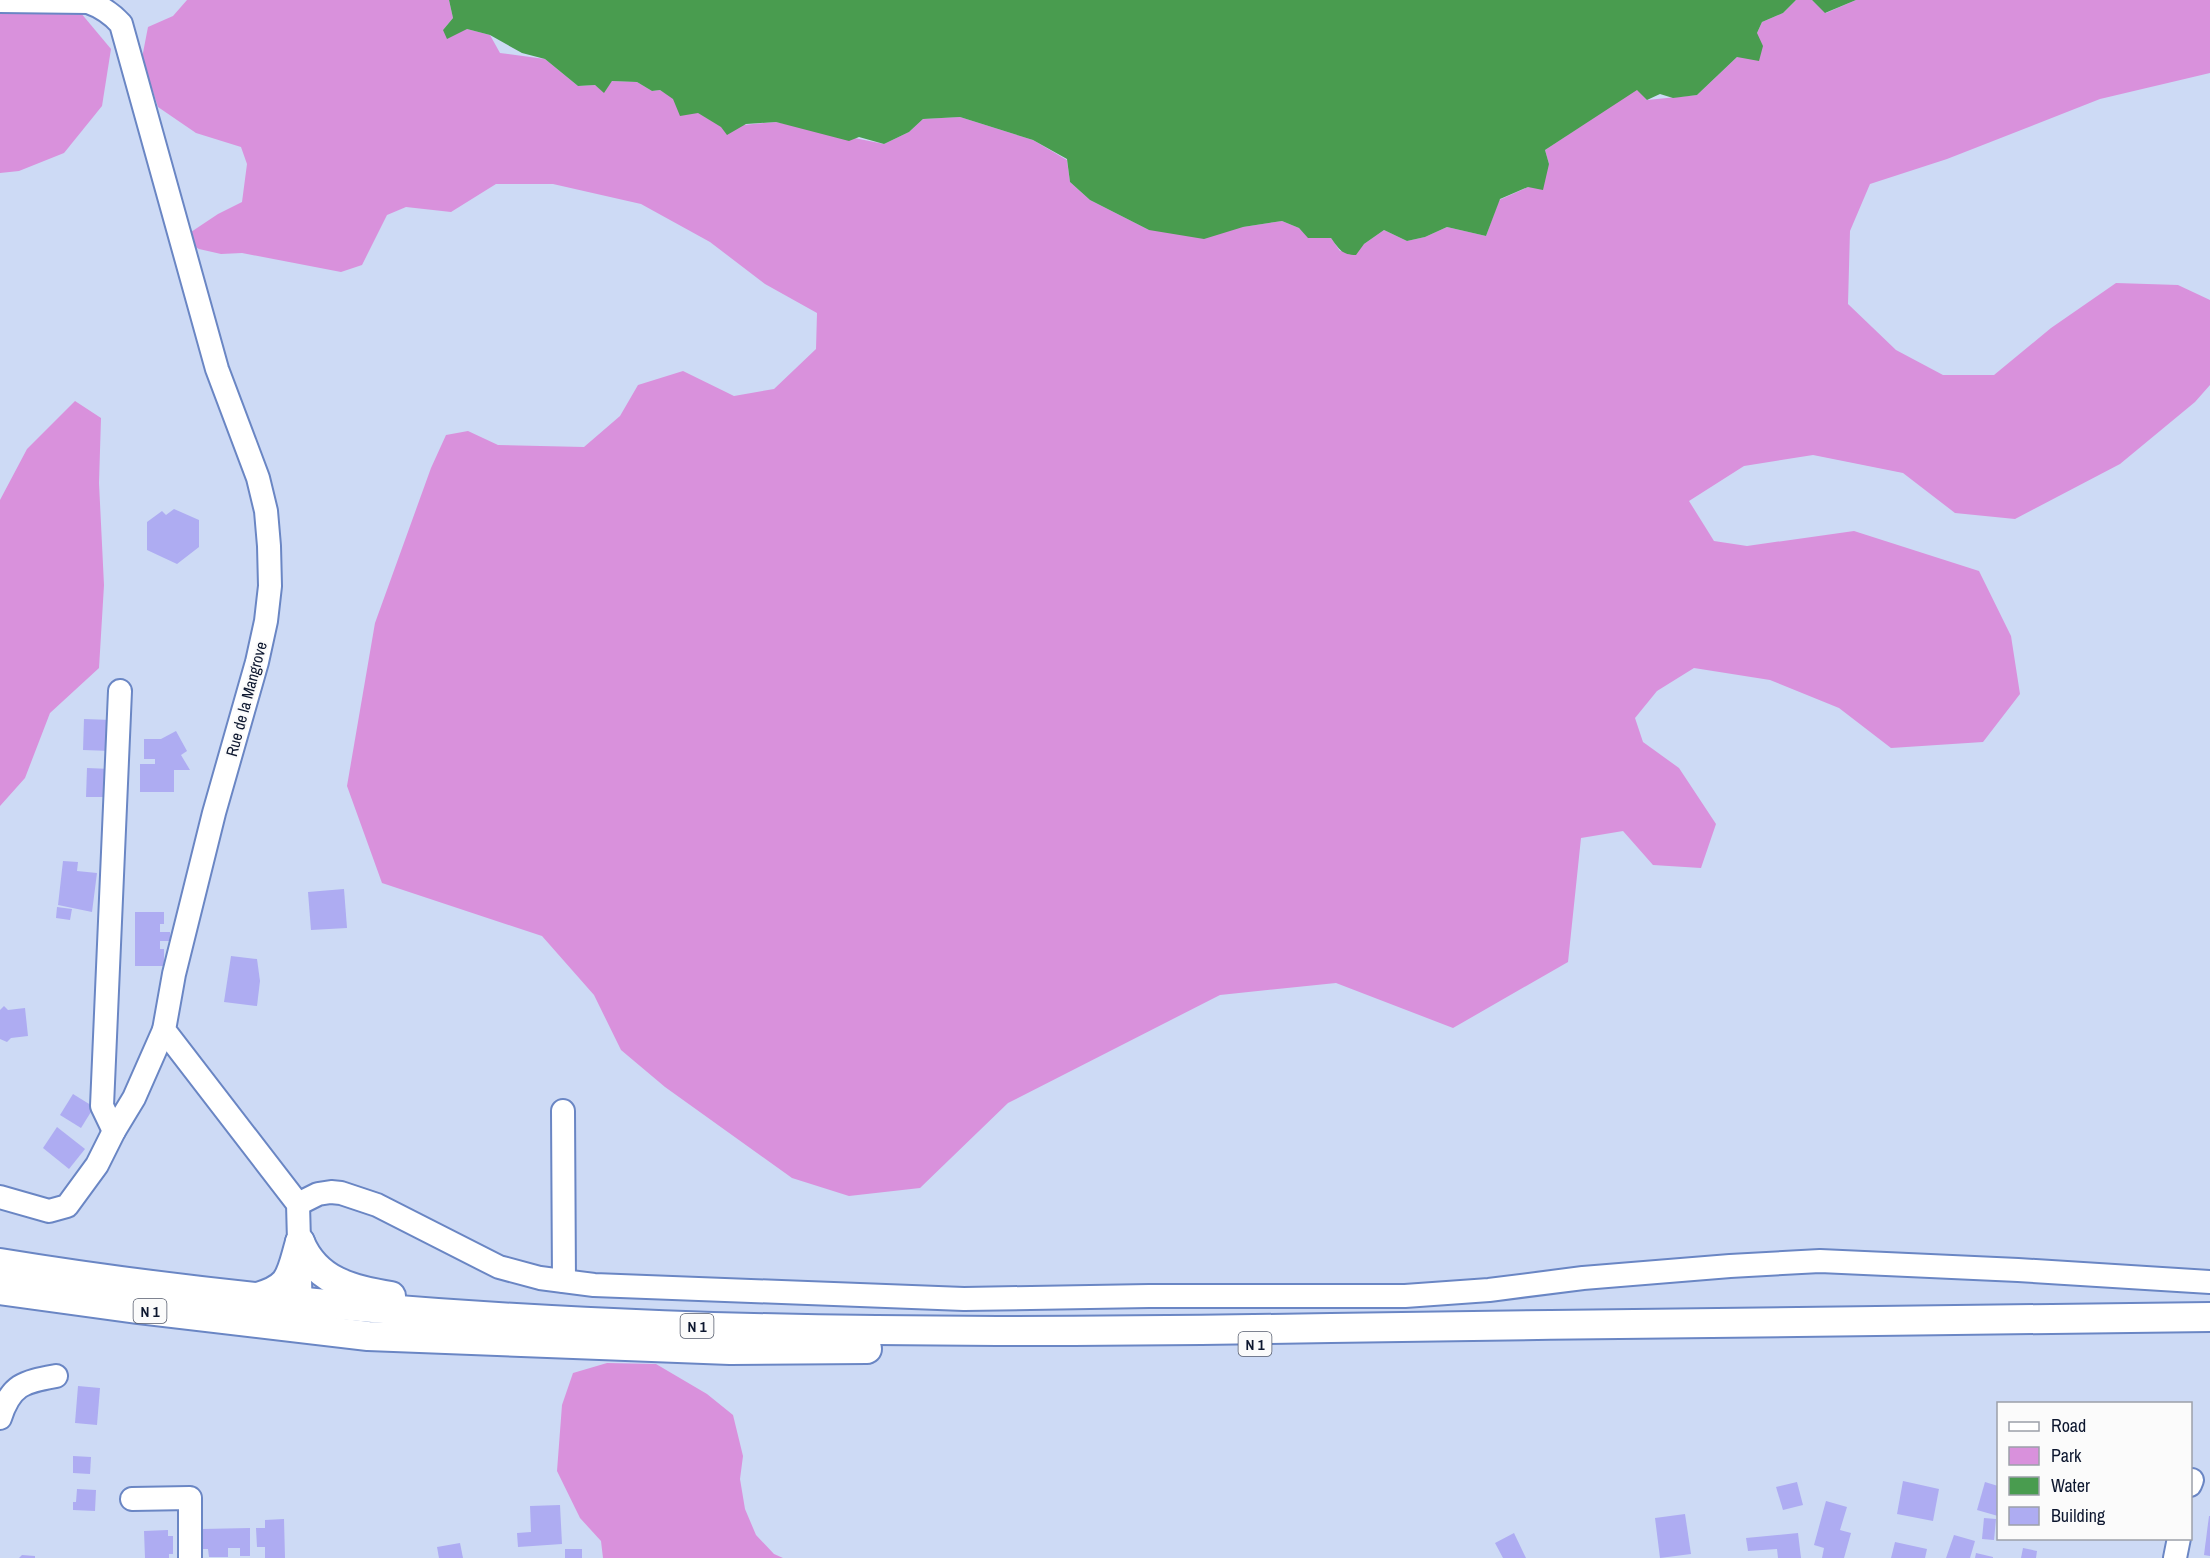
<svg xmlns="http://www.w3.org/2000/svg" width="2210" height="1558" font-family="'Archivo Narrow',sans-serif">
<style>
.green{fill:#d991dc}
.water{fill:#499c4f}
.building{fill:#aeacf2}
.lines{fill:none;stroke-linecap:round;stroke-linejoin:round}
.minor-casing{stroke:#6a86c4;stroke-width:26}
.major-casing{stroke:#6a86c4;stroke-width:32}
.minor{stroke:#fff;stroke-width:22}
.major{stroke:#fff;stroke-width:28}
.labels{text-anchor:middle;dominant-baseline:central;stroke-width:4.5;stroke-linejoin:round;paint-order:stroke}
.shield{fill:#fbfbfb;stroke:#545b6c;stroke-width:1.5}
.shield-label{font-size:15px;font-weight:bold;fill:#0d172f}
.street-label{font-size:16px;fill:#0d172f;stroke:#fbfbfb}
</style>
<rect width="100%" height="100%" fill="#cddaf5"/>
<g class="green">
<path d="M0,0H70L111,49L102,106L64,153L19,171L0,173Z"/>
<path d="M187,0H449L453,18L443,30L467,29L490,35L500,53L545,59L578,86L595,85L604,92L612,81L637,82L652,91L660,90L722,127L776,122L884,144L909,132L923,119L960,117L1033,140L1067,160L1070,182L1090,200L1149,230L1243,227L1282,221L1299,228L1308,237L1331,238L1340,251L1364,244L1384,230L1407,241L1425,237L1447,227L1486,236L1499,200L1528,187L1549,164L1545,150L1637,89L1647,100L1697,95L1737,57L1757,33L1762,22L1783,13L1796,0H1812L1826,13L1856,0H2210V73L2100,99L1947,159L1870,184L1850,231L1848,304L1896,350L1943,375H1994L2051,328L2116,283L2178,285L2210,300V385L2195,402L2120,464L2015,519L1955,513L1903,473L1813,455L1744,466L1689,501L1714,541L1747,546L1854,531L1979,571L2011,636L2020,694L1983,742L1891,748L1839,708L1770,680L1694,668L1657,691L1635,718L1643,742L1679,768L1716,824L1701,868L1653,865L1623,831L1581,838L1568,962L1453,1028L1336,983L1220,995L1008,1103L920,1188L849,1196L792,1178L665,1087L621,1050L594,995L542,936L382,883L347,786L375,623L431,468L446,435L468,431L498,445L584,447L620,416L638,385L683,371L734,396L774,389L816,349L817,313L765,284L710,242L641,204L553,184H496L451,212L406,207L387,215L362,265L341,272L242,253L221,254L199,249L192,245L191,232L218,214L242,202L247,164L241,147L196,133L158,107L142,58L148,27L173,16Z"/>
<path d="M75,401L101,418L99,483L104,585L99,668L50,713L25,778L0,806V500L27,449Z"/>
<path d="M607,1363L656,1364L707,1394L733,1415L743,1456L740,1479L745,1509L756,1535L774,1554L783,1558H603L601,1541L580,1518L557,1471L562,1405L573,1373Z"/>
</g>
<g class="water">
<path d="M449,0H1796L1783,13L1762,22L1757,33L1763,46L1759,61L1737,57L1697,95L1673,98L1660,94L1647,100L1637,90L1545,150L1549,164L1543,190L1528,187L1500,199L1486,236L1447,227L1425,237L1407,241L1384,230L1364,244L1356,255C1342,255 1339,249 1331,238H1308L1299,228L1282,221L1243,227L1204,239L1149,230L1090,200L1070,182L1067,159L1033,140L960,117L923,119L909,132L884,144L859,137L849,141L776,122L746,124L727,135L721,127L698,113L680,116L673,99L660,90L652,91L637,82L612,81L604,93L595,85L578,86L545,59L522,53L490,35L467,29L447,39L443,30L453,18Z"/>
<path d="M1812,0H1856L1825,13Z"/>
</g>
<g class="building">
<path d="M174,509L199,520V547L177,564L147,550V522L162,511L166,515Z"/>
<path d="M84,719L112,720L111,751L83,750Z"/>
<path d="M176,731L187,751L181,755L190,770H174V792H140V764H155V759H144V739H161Z"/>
<path d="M87,768L111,769L110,797H86Z"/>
<path d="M63,861L78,862L77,871L97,873L92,912L58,905Z"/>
<path d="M344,889L347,928L311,930L308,892Z"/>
<path d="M57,907L72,909L70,920L56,918Z"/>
<path d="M135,912H164V924H160V932H170V941H160V949H164V966H135Z"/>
<path d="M231,956L257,959L260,981L257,1006L224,1002Z"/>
<path d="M4,1006L8,1010L25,1008L28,1036L11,1038L7,1042L0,1039V1010Z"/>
<path d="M73,1094L94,1107L81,1128L60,1115Z"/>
<path d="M57,1127L85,1149L69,1169L43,1148Z"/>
<path d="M78,1386L100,1388L97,1425L75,1423Z"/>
<path d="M73,1456L91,1457L90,1474L73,1473Z"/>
<path d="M1903,1481L1939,1489L1933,1521L1897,1514Z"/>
<path d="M1797,1482L1803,1505L1783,1510L1776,1487Z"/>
<path d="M1985,1482L1998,1486V1516L1977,1510Z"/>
<path d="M77,1489L96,1490L95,1511L73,1510V1502H76Z"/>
<path d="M1826,1501L1847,1507L1840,1530L1851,1533L1844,1558H1822L1824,1548L1814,1545Z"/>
<path d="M560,1505L562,1544L518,1547L517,1533L531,1532L530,1506Z"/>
<path d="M1685,1514L1691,1554L1660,1558L1655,1518Z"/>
<path d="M2209,1516H2210V1556L2204,1555Z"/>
<path d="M1984,1518L1996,1519L1994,1540L1982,1539Z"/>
<path d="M284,1519L285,1558H265V1547H257L256,1528H265V1520Z"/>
<path d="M250,1528V1556H240V1548H228V1557H209L208,1549H202V1529Z"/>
<path d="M168,1530V1536H173V1554H169V1558H145L144,1531Z"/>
<path d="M1514,1533L1524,1554L1526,1558H1503L1495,1543Z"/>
<path d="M1798,1533L1801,1558H1778L1777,1549L1748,1551L1746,1538Z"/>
<path d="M1954,1535L1975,1541L1970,1558H1946Z"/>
<path d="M1895,1542L1927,1549L1925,1558H1891Z"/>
<path d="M460,1543L463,1558H439L437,1547Z"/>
<path d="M2023,1548L2037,1551L2036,1558H2021Z"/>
<rect x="565" y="1549" width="17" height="9"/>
<path d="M1976,1553L1993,1557V1558H1975Z"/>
<path d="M22,1555L35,1556V1558H19Z"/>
</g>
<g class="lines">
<g class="minor-casing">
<g id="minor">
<path d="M0,1L88,2C102,7 111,13 121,24L217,369L258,478L266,511L269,546L270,586L266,621L257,662L214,813L174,974L164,1030L298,1204L301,1316"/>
<path d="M120,691L102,1106L114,1131L134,1098L164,1030"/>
<path d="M563,1111L564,1281"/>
<path d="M0,1197L49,1211L67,1206L97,1165L114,1131"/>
<path d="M298,1204L318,1194L331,1192L341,1193L377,1205L499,1267L540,1278L594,1285L964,1299L1149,1296H1405L1489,1290L1583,1278L1730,1266L1820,1261L2018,1270L2210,1282"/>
<path d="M0,1418C11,1384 24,1382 56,1376"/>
<path d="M2190,1485L2192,1480"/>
<path d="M132,1499L190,1498V1558"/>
<path d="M2175,1558L2179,1538"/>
</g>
</g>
<g class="major-casing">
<g id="major">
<path d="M300,1242C316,1281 352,1290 391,1296"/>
<path d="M0,1263C440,1335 887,1335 1331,1328C1624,1324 1917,1319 2210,1317"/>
<path d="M0,1290L137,1309L368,1336L730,1350L867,1349"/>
<path d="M254,1298C292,1288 290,1276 300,1242"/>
</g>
</g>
<use href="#minor" class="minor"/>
<use href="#major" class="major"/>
</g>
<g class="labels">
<g class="shield">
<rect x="133.5" y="1299" width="33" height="24" rx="4.5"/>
<rect x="680.5" y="1314" width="33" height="24" rx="4.5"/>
<rect x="1238.5" y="1332" width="33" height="24" rx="4.5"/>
</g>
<g class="shield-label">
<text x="150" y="1311">N 1</text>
<text x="697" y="1326">N 1</text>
<text x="1255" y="1344">N 1</text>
</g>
<g class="street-label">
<text transform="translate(246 699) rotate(-75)">Rue de la Mangrove</text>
</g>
</g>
<rect x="1997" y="1402" width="195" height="138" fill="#fbfbfb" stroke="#9ca0a9" stroke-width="1.5"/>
<rect x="2009" y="1422" width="30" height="9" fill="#ffffff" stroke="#9ca0a9" stroke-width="1.5"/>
<text x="2051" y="1432" font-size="18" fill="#0d172f">Road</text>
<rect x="2009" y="1447" width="30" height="18" fill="#d991dc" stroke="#9ca0a9" stroke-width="1.5"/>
<text x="2051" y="1462" font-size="18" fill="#0d172f">Park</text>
<rect x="2009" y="1477" width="30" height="18" fill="#499c4f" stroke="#9ca0a9" stroke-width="1.5"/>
<text x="2051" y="1492" font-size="18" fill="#0d172f">Water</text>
<rect x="2009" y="1507" width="30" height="18" fill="#aeacf2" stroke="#9ca0a9" stroke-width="1.5"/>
<text x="2051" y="1522" font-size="18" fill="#0d172f">Building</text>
</svg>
